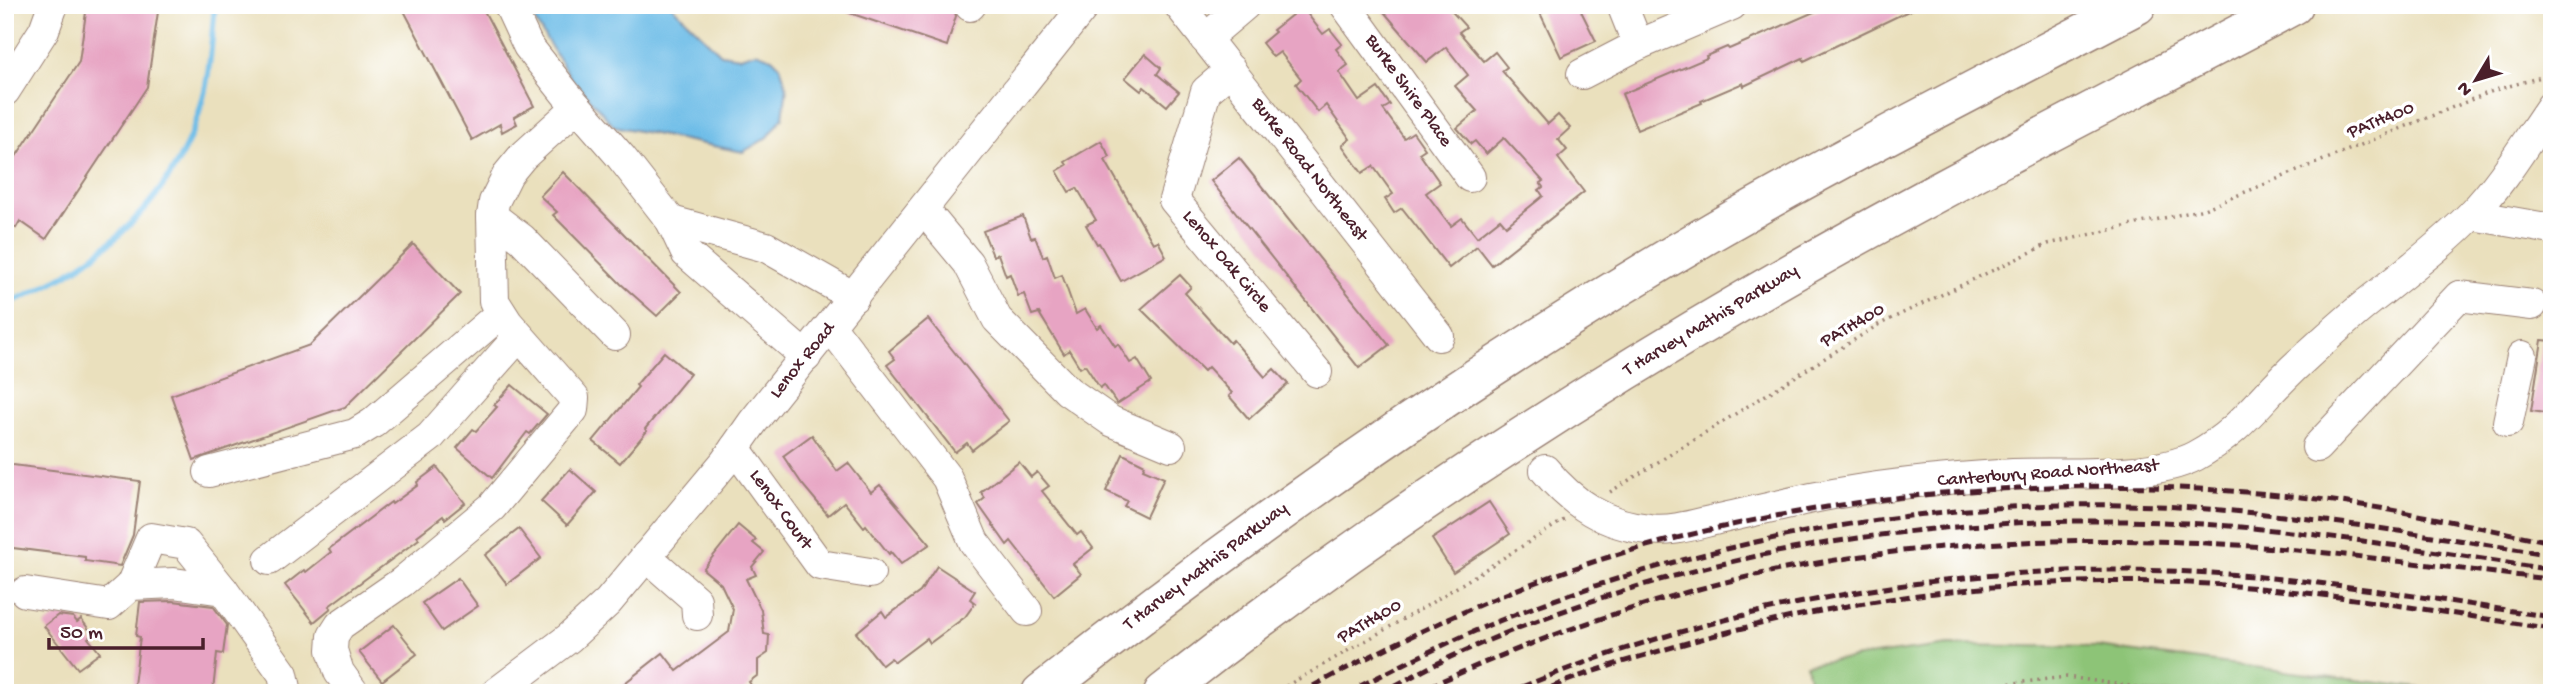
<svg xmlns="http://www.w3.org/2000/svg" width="2557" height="698" font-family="'Gochi Hand',sans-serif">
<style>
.green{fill:#8dc477;stroke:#6c7251;stroke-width:2}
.water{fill:#6cbce7;stroke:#5b6e89;stroke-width:2}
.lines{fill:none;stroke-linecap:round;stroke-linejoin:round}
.stream{stroke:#6cbce7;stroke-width:6}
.building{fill:#e7a4c3}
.minor-casing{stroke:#9a8074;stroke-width:32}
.highway-casing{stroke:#9a8074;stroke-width:41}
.path{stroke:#9a8074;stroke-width:3.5;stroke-dasharray:2 5;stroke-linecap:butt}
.minor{stroke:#fff;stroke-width:30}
.highway{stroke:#fff;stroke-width:38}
.rail{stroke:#4a1f2b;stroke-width:5;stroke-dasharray:10 5;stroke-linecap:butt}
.labels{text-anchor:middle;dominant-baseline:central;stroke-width:7;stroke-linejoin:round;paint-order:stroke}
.street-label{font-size:19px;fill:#4a1f2b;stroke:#fff}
</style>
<rect width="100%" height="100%" fill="#fff"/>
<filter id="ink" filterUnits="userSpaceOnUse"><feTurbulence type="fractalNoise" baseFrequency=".0143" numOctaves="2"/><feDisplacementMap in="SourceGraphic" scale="14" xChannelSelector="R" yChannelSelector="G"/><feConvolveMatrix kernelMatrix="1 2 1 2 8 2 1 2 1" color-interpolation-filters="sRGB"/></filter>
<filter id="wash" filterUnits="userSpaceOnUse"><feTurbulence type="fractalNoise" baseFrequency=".00686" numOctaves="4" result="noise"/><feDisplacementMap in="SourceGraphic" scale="28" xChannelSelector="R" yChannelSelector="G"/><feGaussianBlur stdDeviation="1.57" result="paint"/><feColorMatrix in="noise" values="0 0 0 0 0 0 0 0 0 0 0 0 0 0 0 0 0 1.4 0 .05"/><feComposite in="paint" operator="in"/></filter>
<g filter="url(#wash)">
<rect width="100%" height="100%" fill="#eae0bd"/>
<path class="green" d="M1949,645L2097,647L2434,690V693H1812L1806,664Z"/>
<path class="water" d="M525,5H671L721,54L740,57L756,52L772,58L780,66L787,87L783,117L768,137L743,152L614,126L570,77Z"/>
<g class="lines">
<path class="stream" d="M5,304C100,268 183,193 205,90C211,62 212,34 215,5"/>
</g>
<g id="blocks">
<g class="building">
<path d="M87,5H159L147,87L46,239L20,221L16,228L5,221V173L79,62Z"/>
<path d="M401,5H481L534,106L514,117L517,124L502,132L500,124L472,140Z"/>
<path d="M835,5H953L956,16L947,46L835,8Z"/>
<path d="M1378,5H1446L1466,27L1459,32L1484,61L1495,52L1507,67L1502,71L1548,124L1558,115L1570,128L1558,139L1567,150L1558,158L1584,192L1492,265L1477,246L1449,268L1402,208L1394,213L1385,199L1393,194L1373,166L1362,173L1342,145L1350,139L1326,105L1318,112L1296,84L1301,79L1280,52L1273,57L1262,43L1275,32L1273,30L1302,7L1323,34L1330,29L1342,44L1336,49L1348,65L1339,72L1359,101L1378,88L1390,105L1383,109L1404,138L1413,132L1425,149L1419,153L1440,183L1426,193L1451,226L1462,218L1477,237L1500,219L1506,226L1543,196L1539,190L1543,187L1540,183L1543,181L1504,138L1486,154L1475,141L1471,144L1457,128L1477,111L1455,86L1468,75L1446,47L1427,62Z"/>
<path d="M1541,5H1578L1596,41L1561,57L1540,13L1544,12Z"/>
<path d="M1830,5H1921L1804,61L1803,58L1744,86L1743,83L1701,101L1702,103L1637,130L1622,94L1707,58L1706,56L1727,47L1729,49Z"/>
<path d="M1145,54L1161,68L1157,74L1179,92L1167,106L1144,87L1141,91L1125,78Z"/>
<path d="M1101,141L1110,157L1105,160L1153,243L1158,241L1166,256L1121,281L1099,243L1097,244L1086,225L1096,220L1077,188L1069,192L1057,171L1067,165L1065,162Z"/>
<path d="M1239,158L1389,345L1359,368L1211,181Z"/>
<path d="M563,172L681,292L657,316L621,284L553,215L557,212L540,196Z"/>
<path d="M1023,216L1031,238L1035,237L1043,257L1047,255L1055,278L1062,275L1076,314L1085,309L1097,328L1101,325L1115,346L1118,344L1130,363L1137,359L1151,382L1117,404L1104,385L1100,388L1085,365L1080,368L1069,350L1064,354L1039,313L1032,315L1024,294L1018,296L1010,274L1006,276L998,254L993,256L983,231Z"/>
<path d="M413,244L460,294L345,407L194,460L171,395L310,345Z"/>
<path d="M1180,275L1191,287L1185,293L1230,343L1233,340L1265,377L1274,369L1288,384L1249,419L1229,396L1232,393L1208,367L1204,371L1141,309Z"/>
<path d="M928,319L1009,421L972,450L967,443L955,452L887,365L895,359L889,351Z"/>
<path d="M2542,340L2552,341V414L2531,411Z"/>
<path d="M664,352L690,374L645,429L647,431L620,463L593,441L638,387L636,385Z"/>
<path d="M512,385L547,414L530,434L527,432L492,478L457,448L473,429L476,431L497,407L494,405Z"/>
<path d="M812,435L837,471L848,463L871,492L880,485L930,544L901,564L891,552L889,554L866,525L864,527L844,502L828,515L802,484L783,456Z"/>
<path d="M1123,454L1145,465L1143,469L1164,478L1146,517L1124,506L1127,501L1106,491Z"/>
<path d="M1019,462L1031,477L1037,472L1049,486L1042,491L1077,535L1081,532L1093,548L1073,564L1081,574L1054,596L1011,541L1007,545L978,504L985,498L981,492Z"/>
<path d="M5,464L140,481L133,535L120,566L85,561V557L5,547Z"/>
<path d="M437,467L465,503L445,519L443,516L417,536L419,539L329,606L331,608L314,622L285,585L304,570L306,572L331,552L329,549L391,502L392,504L418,485L417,482Z"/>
<path d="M570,469L596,492L567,525L541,501Z"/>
<path d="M1489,502L1510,534L1453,572L1432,539Z"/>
<path d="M738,525L756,540L753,543L764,552L752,567L756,575L746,579L761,610L764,634L769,635L768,653L758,660V675L749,682L751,685L741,693H612L663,653L677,671L729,632L733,609L721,584L703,569Z"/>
<path d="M519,529L541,558L507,584L485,555Z"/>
<path d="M937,566L975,591L970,599L975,603L965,617L930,643L927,638L895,662L891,658L882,665L856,633L882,611L886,617L920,592Z"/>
<path d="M458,578L478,606L442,631L422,603Z"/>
<path d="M173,601L213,606L227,625L223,654L217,653L213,691L133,693L140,637L136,636L140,602Z"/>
<path d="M58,615L73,617L77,622L81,619L93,635L88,638L100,653L78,669L44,626Z"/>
<path d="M394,625L417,654L382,681L359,652Z"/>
</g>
</g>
</g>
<g filter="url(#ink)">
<use href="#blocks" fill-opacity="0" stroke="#9a8074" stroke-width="2"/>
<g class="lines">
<g class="minor-casing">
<g id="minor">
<path d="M509,5L528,46L566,94L621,157L671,221L686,253L806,357"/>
<path d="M1179,5L1439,336"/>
<path d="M1345,5L1470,177"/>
<path d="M1622,5L1638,45"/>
<path d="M970,6L971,5"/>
<path d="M1205,39L1245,5"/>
<path d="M1231,70L1206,91L1174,200L1317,372"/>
<path d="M1582,74L1638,45L1732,5"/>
<path d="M5,91L44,30L53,5"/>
<path d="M924,210L968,263L997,319L1068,391L1111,421L1171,446"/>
<path d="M2472,215L2552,229"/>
<path d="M492,216L522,239L615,335"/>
<path d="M671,221L766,247L854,297"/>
<path d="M831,327L947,478L974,542L1027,611"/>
<path d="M2508,422L2522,356"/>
<path d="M2317,447L2459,296L2532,305"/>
<path d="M735,448L820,565L870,573"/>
<path d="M1545,470C1573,504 1605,525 1649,529C1671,532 1693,525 1714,520C1747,513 1779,505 1812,498C1878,485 1946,478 2013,474C2062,472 2152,479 2195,456C2243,430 2261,397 2300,362C2326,338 2353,313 2381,292C2412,267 2444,243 2471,215C2503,182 2526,142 2552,105"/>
<path d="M209,472L355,434L373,423L501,313"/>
<path d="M646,556L696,600L697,615"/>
<path d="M269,560L430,437L519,336"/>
<path d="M131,585L151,538L186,544L223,590"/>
<path d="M25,592L109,605L131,585L174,583L223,590L283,674L287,693"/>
<path d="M354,693L339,672L332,650L333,636L340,625L402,582L492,507L573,410L574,398L508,323L494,301L492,216L494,202L508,174L522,157L577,107"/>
<path d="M496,693L569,638L608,602L725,462L753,422L1085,5"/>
</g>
</g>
<g class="highway-casing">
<g id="highway">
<path d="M1041,693C1256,523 1480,366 1717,229C1854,150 1996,79 2137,5"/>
<path d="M1163,693C1349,546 1548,414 1753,295C1930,192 2113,101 2294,5"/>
</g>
</g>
<g class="path">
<path d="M1610,492L1878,325L2048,244L2204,209L2495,90L2552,74"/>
<path d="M1274,693L1428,605L1564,520"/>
<path d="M1926,693L2067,677L2179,693"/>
</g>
<use href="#minor" class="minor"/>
<use href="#highway" class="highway"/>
<g class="rail">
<path d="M1300,693C1399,640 1501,590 1609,557C1829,490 2061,473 2290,496C2378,504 2465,525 2552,542"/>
<path d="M1347,693C1410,660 1474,629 1540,605C1748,529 1972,493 2194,508C2314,516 2433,536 2552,555"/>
<path d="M1381,693C1408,679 1434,664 1462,652C1687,550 1940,511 2186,523C2309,530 2431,551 2552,570"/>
<path d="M1415,693C1511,649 1609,612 1710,586C1864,546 2027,536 2184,542C2306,547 2428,566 2549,579"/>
<path d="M1508,693C1714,604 1968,560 2192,572C2313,578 2432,599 2552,617"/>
<path d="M1538,693C1578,675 1621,662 1663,650C1832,599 2013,575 2190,583C2312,589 2432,611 2552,629"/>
</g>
</g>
</g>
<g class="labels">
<g class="street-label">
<text transform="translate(1408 91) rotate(54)">Burke Shire Place</text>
<text transform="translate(2381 121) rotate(-22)">PATH400</text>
<text transform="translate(1309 170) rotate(52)">Burke Road Northeast</text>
<text transform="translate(1226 262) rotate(50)">Lenox Oak Circle</text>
<text transform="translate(1711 321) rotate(-31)">T Harvey Mathis Parkway</text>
<text transform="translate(1853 326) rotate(-30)">PATH400</text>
<text transform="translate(803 361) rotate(-51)">Lenox Road</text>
<text transform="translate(2048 474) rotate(-4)">Canterbury Road Northeast</text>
<text transform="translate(780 510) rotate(54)">Lenox Court</text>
<text transform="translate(1206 567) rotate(-37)">T Harvey Mathis Parkway</text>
<text transform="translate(1370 622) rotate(-30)">PATH400</text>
</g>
</g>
<rect width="2557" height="698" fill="none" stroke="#fff" stroke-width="28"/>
<g transform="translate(2476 80) rotate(232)" stroke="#ffffff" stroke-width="5" paint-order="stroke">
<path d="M0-5L12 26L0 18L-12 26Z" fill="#4a1f2b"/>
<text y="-10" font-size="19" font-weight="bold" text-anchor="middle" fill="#4a1f2b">N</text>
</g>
<path d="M49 638v10h154v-10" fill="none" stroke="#4a1f2b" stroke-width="3.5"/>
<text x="60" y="638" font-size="21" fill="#4a1f2b" stroke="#ffffff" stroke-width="5" paint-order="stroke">50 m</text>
</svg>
